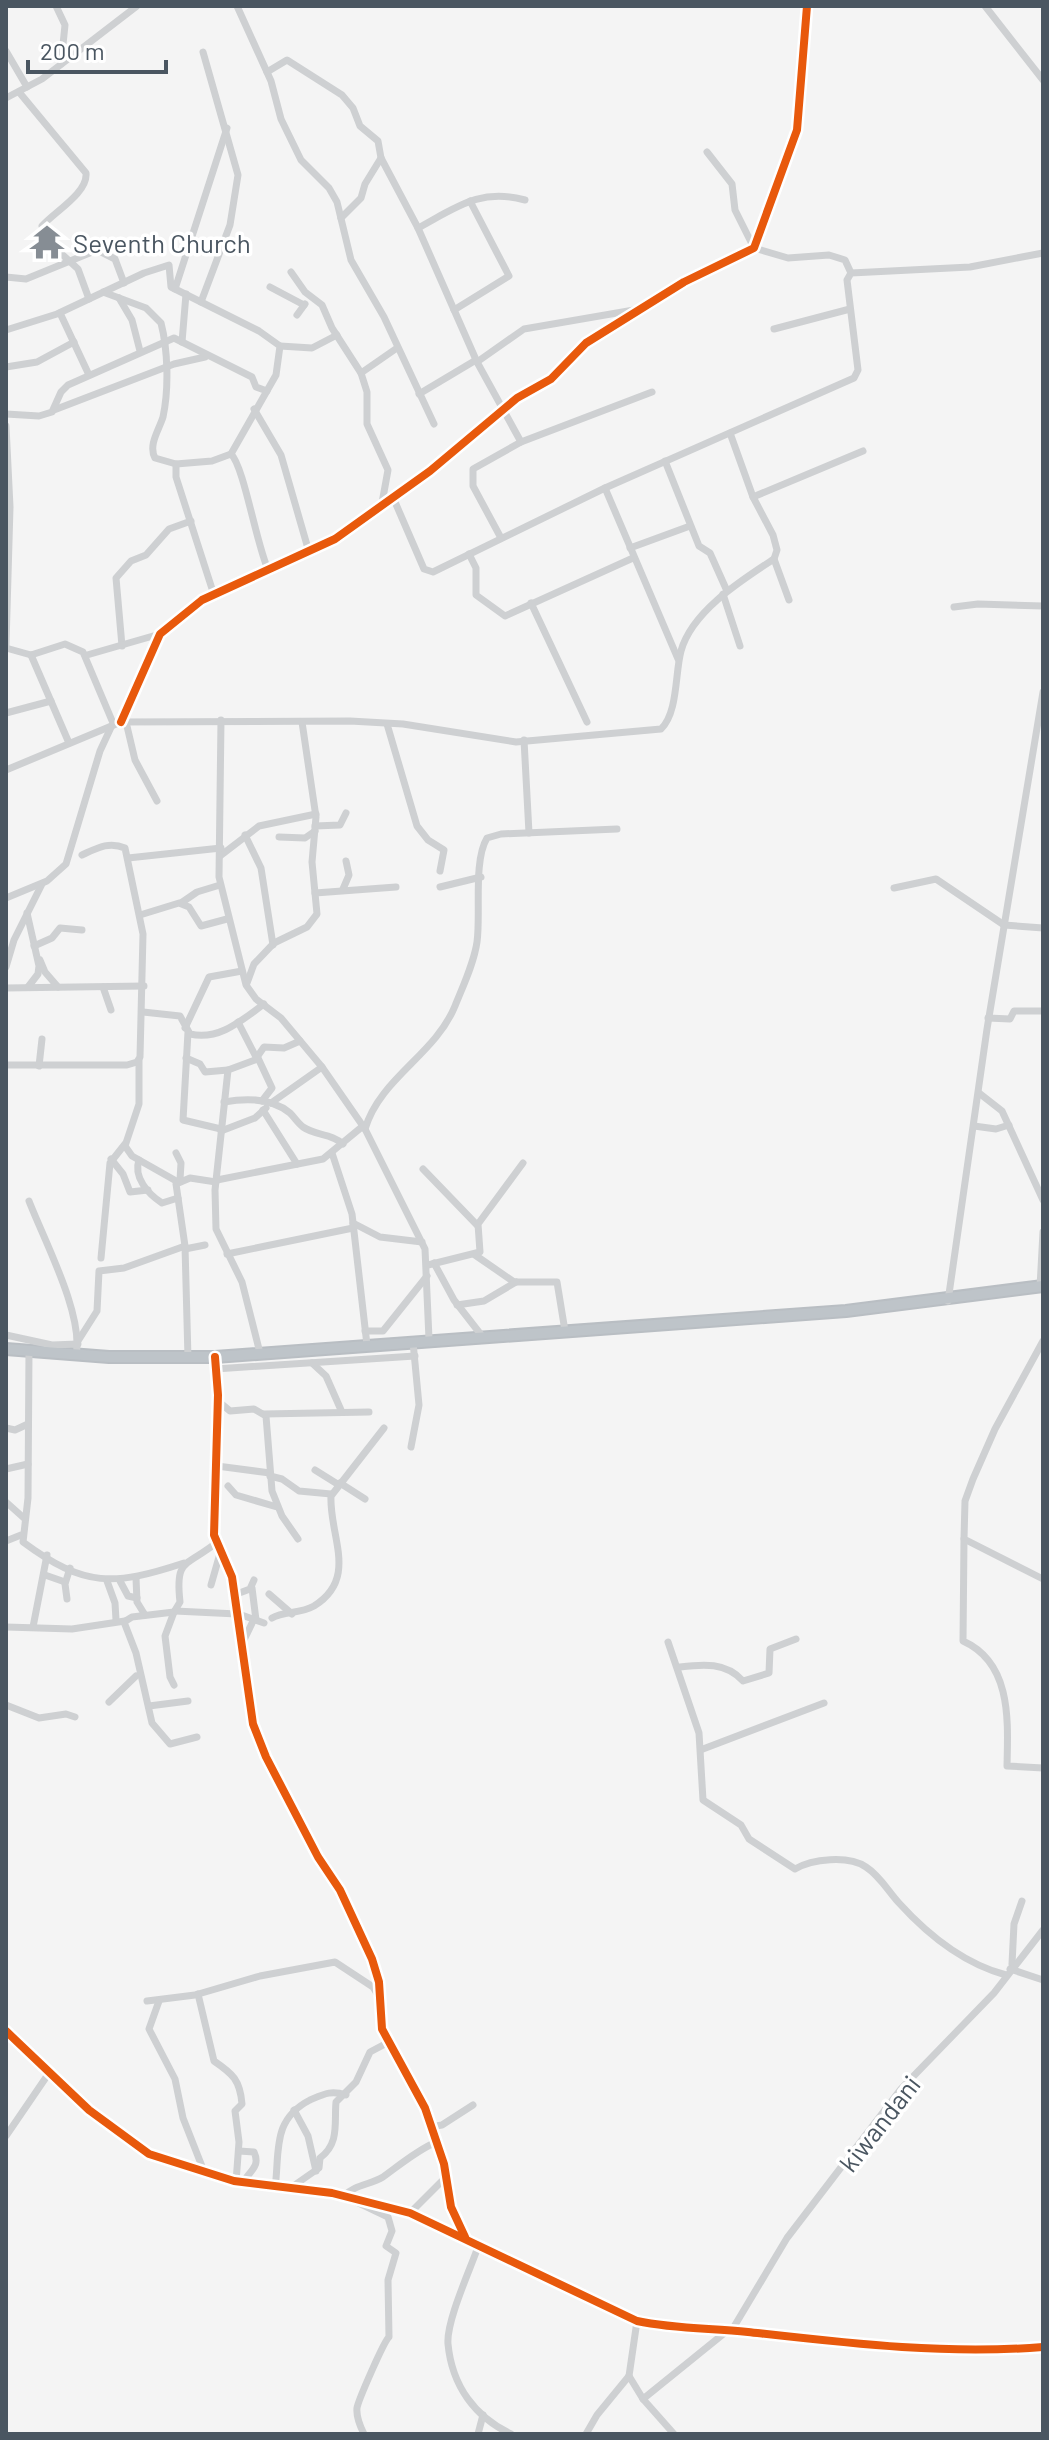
<svg xmlns="http://www.w3.org/2000/svg" width="1049" height="2440" font-family="Barlow,sans-serif">
<style>
.lines{fill:none;stroke-linecap:round;stroke-linejoin:round}
.highway-casing{stroke:#b9bec3;stroke-width:14}
.minor{stroke:#ced0d2;stroke-width:7}
.highway{stroke:#bec4c9;stroke-width:10}
.cycleway-casing{stroke:#fff;stroke-width:13}
.cycleway{stroke:#e8590c;stroke-width:8}
.labels{text-anchor:middle;dominant-baseline:central;stroke-width:7;stroke-linejoin:round;paint-order:stroke}
.poi-label{font-size:26px;fill:#4a5661;stroke:#fff;text-anchor:start}
.street-label{font-size:26px;fill:#4a5661;stroke:#fff}
</style>
<rect width="100%" height="100%" fill="#f4f4f4"/>
<g class="lines">
<g class="highway-casing">
<path id="highway" d="M6,1349L109,1357H215L846,1311L1043,1286"/>
</g>
<g class="minor">
<path d="M56,6L65,25L61,64"/>
<path d="M237,6L271,81L281,119L301,160L329,188L337,202L351,260L384,317L434,424"/>
<path d="M985,6L1043,80"/>
<path d="M6,51L27,87"/>
<path d="M267,72L287,60L342,95L353,108L360,126L378,141L381,158L418,228L477,362L521,442"/>
<path d="M19,92L86,173C88,193 54,212 42,226L53,246L78,269L89,299"/>
<path d="M6,98L42,79L137,6"/>
<path d="M707,152L732,184L735,210L754,248L788,258L829,255L845,260L851,273"/>
<path d="M341,218L361,198L365,184L381,158"/>
<path d="M418,228C457,207 480,188 525,200"/>
<path d="M291,272L305,292L322,305L332,328L361,373L367,392V424L388,470L382,503"/>
<path d="M6,277L26,279L97,250L115,259L124,283"/>
<path d="M270,287L304,305"/>
<path d="M175,289L227,128"/>
<path d="M119,298L132,320L140,351"/>
<path d="M201,302L230,225L238,175L203,52"/>
<path d="M454,310L509,276L470,201"/>
<path d="M60,313L89,375"/>
<path d="M297,315L305,304"/>
<path d="M774,329L850,309"/>
<path d="M6,330L57,314L144,273L169,265L171,287L259,331L280,346L276,375L231,454L212,461L176,464L155,458C148,445 159,430 163,417C169,389 168,350 161,323L146,308L103,292"/>
<path d="M182,342L186,294"/>
<path d="M280,346L312,348L337,335"/>
<path d="M477,362L524,329L634,310"/>
<path d="M6,367L37,362L74,342"/>
<path d="M361,373L397,348"/>
<path d="M419,394L476,360"/>
<path d="M254,409L281,455L309,552"/>
<path d="M54,410L174,364L205,357"/>
<path d="M6,414L39,416L52,412L61,392L68,385L174,338L252,377L256,387L267,391"/>
<path d="M6,426L10,507L6,645"/>
<path d="M730,433L753,497L773,535L777,550L774,559L789,600"/>
<path d="M231,454C244,466 257,548 269,572"/>
<path d="M665,461L699,546L710,553L727,591"/>
<path d="M176,464V477L214,595"/>
<path d="M605,488L678,659"/>
<path d="M392,495L424,569L433,572L605,488L854,378L858,370L847,280L851,273L970,267L1043,253"/>
<path d="M753,497L863,451"/>
<path d="M501,538L473,486V469L521,442L652,392"/>
<path d="M630,548L690,526"/>
<path d="M469,554L476,568V595L505,616L633,558"/>
<path d="M723,594L740,646"/>
<path d="M531,603L587,722"/>
<path d="M954,607L978,604L1043,606"/>
<path d="M122,646L116,578L131,561L146,555L169,529L191,521"/>
<path d="M6,648L31,655L65,644L83,652L113,723L100,751L66,864L47,881L6,898"/>
<path d="M31,655L69,743"/>
<path d="M87,655L160,634"/>
<path d="M6,713L51,701"/>
<path d="M221,720L219,877L246,985L256,999L281,1018L322,1067L365,1129L425,1249L429,1339"/>
<path d="M121,722L160,634L202,600L335,539L430,471L517,398L551,379L586,343L684,282L754,248L797,130L807,6"/>
<path d="M126,722L135,760L157,801"/>
<path d="M387,724L417,826L428,840L444,850L440,871"/>
<path d="M524,740L529,833"/>
<path d="M6,770L121,722L350,721L403,724L516,742L661,729C678,713 675,673 681,651C692,611 742,580 774,559"/>
<path d="M315,826L340,825L346,813"/>
<path d="M245,835L261,868L273,945"/>
<path d="M279,837L305,838L315,831"/>
<path d="M220,856L259,826L316,814"/>
<path d="M128,858L221,848"/>
<path d="M440,887L481,877"/>
<path d="M894,888L936,879L1004,925L1043,928"/>
<path d="M343,889L349,875L346,861"/>
<path d="M315,893L396,887"/>
<path d="M181,903L197,892L220,885"/>
<path d="M27,913L39,966L38,974L28,987"/>
<path d="M140,915L179,903L189,907L201,926L227,919"/>
<path d="M34,946L52,938L60,928L82,930"/>
<path d="M40,960L45,972L58,987"/>
<path d="M6,967L14,940L42,884"/>
<path d="M247,983L254,964L274,943L307,927L317,914L312,862L316,817L302,722"/>
<path d="M103,987L111,1010"/>
<path d="M6,988L144,986"/>
<path d="M143,1012L180,1016L190,1034C219,1041 242,1020 264,1004"/>
<path d="M988,1018L1010,1019L1014,1011H1043"/>
<path d="M238,1022L257,1059"/>
<path d="M185,1028L209,977L242,971"/>
<path d="M188,1032L183,1120L221,1129"/>
<path d="M186,1058L200,1064L205,1072L228,1070"/>
<path d="M258,1058L272,1088L262,1101"/>
<path d="M139,1060V1104L125,1146L132,1156L178,1182"/>
<path d="M6,1065H127L137,1062L140,1057L143,934L125,848C109,841 97,848 82,855"/>
<path d="M39,1066L42,1039"/>
<path d="M979,1093L1002,1111L1043,1200"/>
<path d="M224,1102C246,1098 272,1098 290,1113C295,1118 298,1123 303,1127C316,1136 331,1133 343,1144"/>
<path d="M271,1103L322,1067"/>
<path d="M263,1110L297,1164"/>
<path d="M974,1126L996,1129L1009,1125"/>
<path d="M365,1129C380,1078 435,1055 455,1006C463,986 474,963 477,942C481,915 473,861 487,838L501,834L617,829"/>
<path d="M221,1131L255,1118L266,1108"/>
<path d="M176,1153L181,1163L180,1180"/>
<path d="M332,1153L352,1214L367,1345"/>
<path d="M111,1159L123,1174L130,1192L148,1190"/>
<path d="M139,1160C133,1177 148,1194 162,1203L178,1198"/>
<path d="M423,1169L477,1225"/>
<path d="M217,1180L323,1159L363,1126"/>
<path d="M29,1201C44,1240 84,1315 76,1355"/>
<path d="M353,1223L380,1237L422,1242"/>
<path d="M185,1249L205,1245"/>
<path d="M227,1254L353,1228"/>
<path d="M475,1255L514,1282H557L565,1331"/>
<path d="M101,1258L110,1163L125,1144"/>
<path d="M434,1263L454,1300L482,1336"/>
<path d="M428,1265L480,1252L478,1224L523,1163"/>
<path d="M1040,1287L1043,1232"/>
<path d="M948,1301L987,1029L1043,692"/>
<path d="M457,1305L484,1301L516,1282"/>
<path d="M365,1331H383L427,1276"/>
<path d="M6,1335L52,1345L78,1344"/>
<path d="M78,1341L97,1311L99,1271L124,1268L185,1246"/>
<path d="M1043,1341L995,1429L973,1479L965,1501L964,1539L1043,1579"/>
<path d="M29,1351L28,1498L23,1542C85,1588 114,1586 184,1563"/>
<path d="M260,1353L242,1282L216,1229L215,1190L228,1070L255,1060L264,1047L284,1048L300,1041"/>
<path d="M215,1357L218,1395L214,1535L232,1577L253,1724L266,1757L318,1857L340,1890L372,1959L379,1982L382,2029L425,2108L444,2164L451,2207L464,2235"/>
<path d="M188,1358L185,1246L176,1184L190,1178L216,1182"/>
<path d="M312,1363L326,1376L341,1410"/>
<path d="M215,1369L415,1356"/>
<path d="M218,1401L230,1411L254,1409L266,1416L272,1491L282,1516L298,1539"/>
<path d="M264,1414L369,1412"/>
<path d="M6,1428L15,1430L28,1424"/>
<path d="M411,1447L419,1405L413,1342"/>
<path d="M217,1466L270,1473"/>
<path d="M6,1469L28,1464"/>
<path d="M315,1470L339,1485"/>
<path d="M270,1476L282,1479L299,1491L331,1494"/>
<path d="M340,1483L365,1499"/>
<path d="M228,1486L236,1495L277,1507"/>
<path d="M6,1502L25,1519"/>
<path d="M964,1539L963,1641C1012,1663 1008,1721 1007,1766L1043,1768"/>
<path d="M6,1541L21,1535"/>
<path d="M45,1575L65,1582"/>
<path d="M136,1578L137,1602L145,1615"/>
<path d="M107,1581L115,1603L116,1620"/>
<path d="M120,1581L128,1596L137,1598"/>
<path d="M211,1585L221,1550"/>
<path d="M252,1588L256,1620"/>
<path d="M269,1594L292,1614"/>
<path d="M234,1595L250,1589L254,1580"/>
<path d="M67,1599L65,1584L70,1568"/>
<path d="M175,1611L237,1614"/>
<path d="M174,1612L165,1636L170,1677L174,1685"/>
<path d="M236,1613L264,1623"/>
<path d="M272,1618C284,1611 300,1614 314,1606C359,1578 329,1536 331,1496L384,1428"/>
<path d="M6,1627L72,1629L125,1621"/>
<path d="M33,1627L47,1555"/>
<path d="M243,1642L254,1619"/>
<path d="M668,1642L699,1733L703,1800L741,1825L749,1839L795,1869C812,1859 848,1855 866,1867C880,1876 888,1891 899,1903C928,1935 965,1964 1006,1975"/>
<path d="M680,1667C703,1664 726,1662 743,1681L769,1673L770,1649L796,1639"/>
<path d="M109,1702L136,1676"/>
<path d="M6,1705L39,1718L66,1714L75,1717"/>
<path d="M149,1706L188,1701"/>
<path d="M197,1737L170,1744L152,1723L136,1653L124,1622L132,1617L174,1612L180,1602C175,1558 186,1567 216,1543"/>
<path d="M703,1749L824,1703"/>
<path d="M1012,1964L1014,1924L1022,1901"/>
<path d="M1010,1969L1043,1980"/>
<path d="M198,1994L214,2061C233,2074 240,2080 242,2104L235,2111L239,2142L236,2182"/>
<path d="M147,2001L195,1995L260,1976L335,1962L373,1987L379,1997"/>
<path d="M159,2001L149,2029L175,2079L183,2118L205,2174"/>
<path d="M6,2031L89,2110L149,2154L234,2181L332,2193L410,2213L637,2321C675,2329 710,2328 748,2332C846,2343 944,2355 1043,2347"/>
<path d="M294,2110L308,2136L316,2171"/>
<path d="M430,2127L442,2125L473,2105"/>
<path d="M6,2136L49,2073"/>
<path d="M239,2151L254,2152C261,2167 249,2171 243,2183"/>
<path d="M275,2188C280,2153 271,2120 310,2100C324,2094 331,2090 346,2095"/>
<path d="M289,2189L319,2168L320,2158C340,2143 334,2123 336,2102L356,2082L370,2052L387,2043"/>
<path d="M410,2213L446,2177"/>
<path d="M479,2244C471,2268 446,2321 448,2344C452,2386 475,2417 511,2434"/>
<path d="M732,2330L787,2238L901,2089L994,1993L1043,1930"/>
<path d="M629,2376L643,2399L674,2434"/>
<path d="M643,2399L727,2331"/>
<path d="M364,2434C360,2426 356,2417 357,2408C358,2401 384,2341 389,2337L388,2280L396,2253L386,2246L392,2231L388,2217L344,2196C356,2184 370,2185 383,2177C401,2164 416,2151 436,2142"/>
<path d="M478,2434L483,2415"/>
<path d="M586,2434L597,2415L629,2376L637,2321"/>
</g>
<use href="#highway" class="highway"/>
<g class="cycleway-casing">
<g id="cycleway">
<path d="M121,722L160,634L202,600L335,539L430,471L517,398L551,379L586,343L684,282L754,248L797,130L807,6"/>
<path d="M215,1357L218,1395L214,1535L232,1577L253,1724L266,1757L318,1857L340,1890L372,1959L379,1982L382,2029L425,2108L444,2164L451,2207L465,2237"/>
<path d="M6,2031L89,2110L149,2154L234,2181L332,2193L410,2213L637,2321C675,2329 710,2328 748,2332C846,2343 944,2355 1043,2347"/>
</g>
</g>
<use href="#cycleway" class="cycleway"/>
</g>
<defs>
<g id="temple-bare" transform="scale(2.76)"><path d="M0-6L5-2H3V0L6.5 2.5H4V6H1.5V3h-3V6H-4V2.5H-6.5L-3 0V-2H-5Z" fill="#868d94" stroke="#fff" stroke-width="2.5" paint-order="stroke"/></g>
</defs>
<g fill-rule="evenodd">
<use href="#temple-bare" x="47" y="242"/>
</g>
<g class="labels">
<g class="poi-label">
<text x="73" y="242">Seventh Church</text>
</g>
<g class="street-label">
<text transform="translate(879 2123) rotate(-52)">kiwandani</text>
</g>
</g>
<rect width="1049" height="2440" fill="none" stroke="#4a5661" stroke-width="16"/>
<path d="M28 60v12h138v-12" fill="none" stroke="#4a5661" stroke-width="4"/>
<text x="40" y="60" font-size="24" fill="#4a5661" stroke="#ffffff" stroke-width="6" paint-order="stroke">200 m</text>
</svg>
